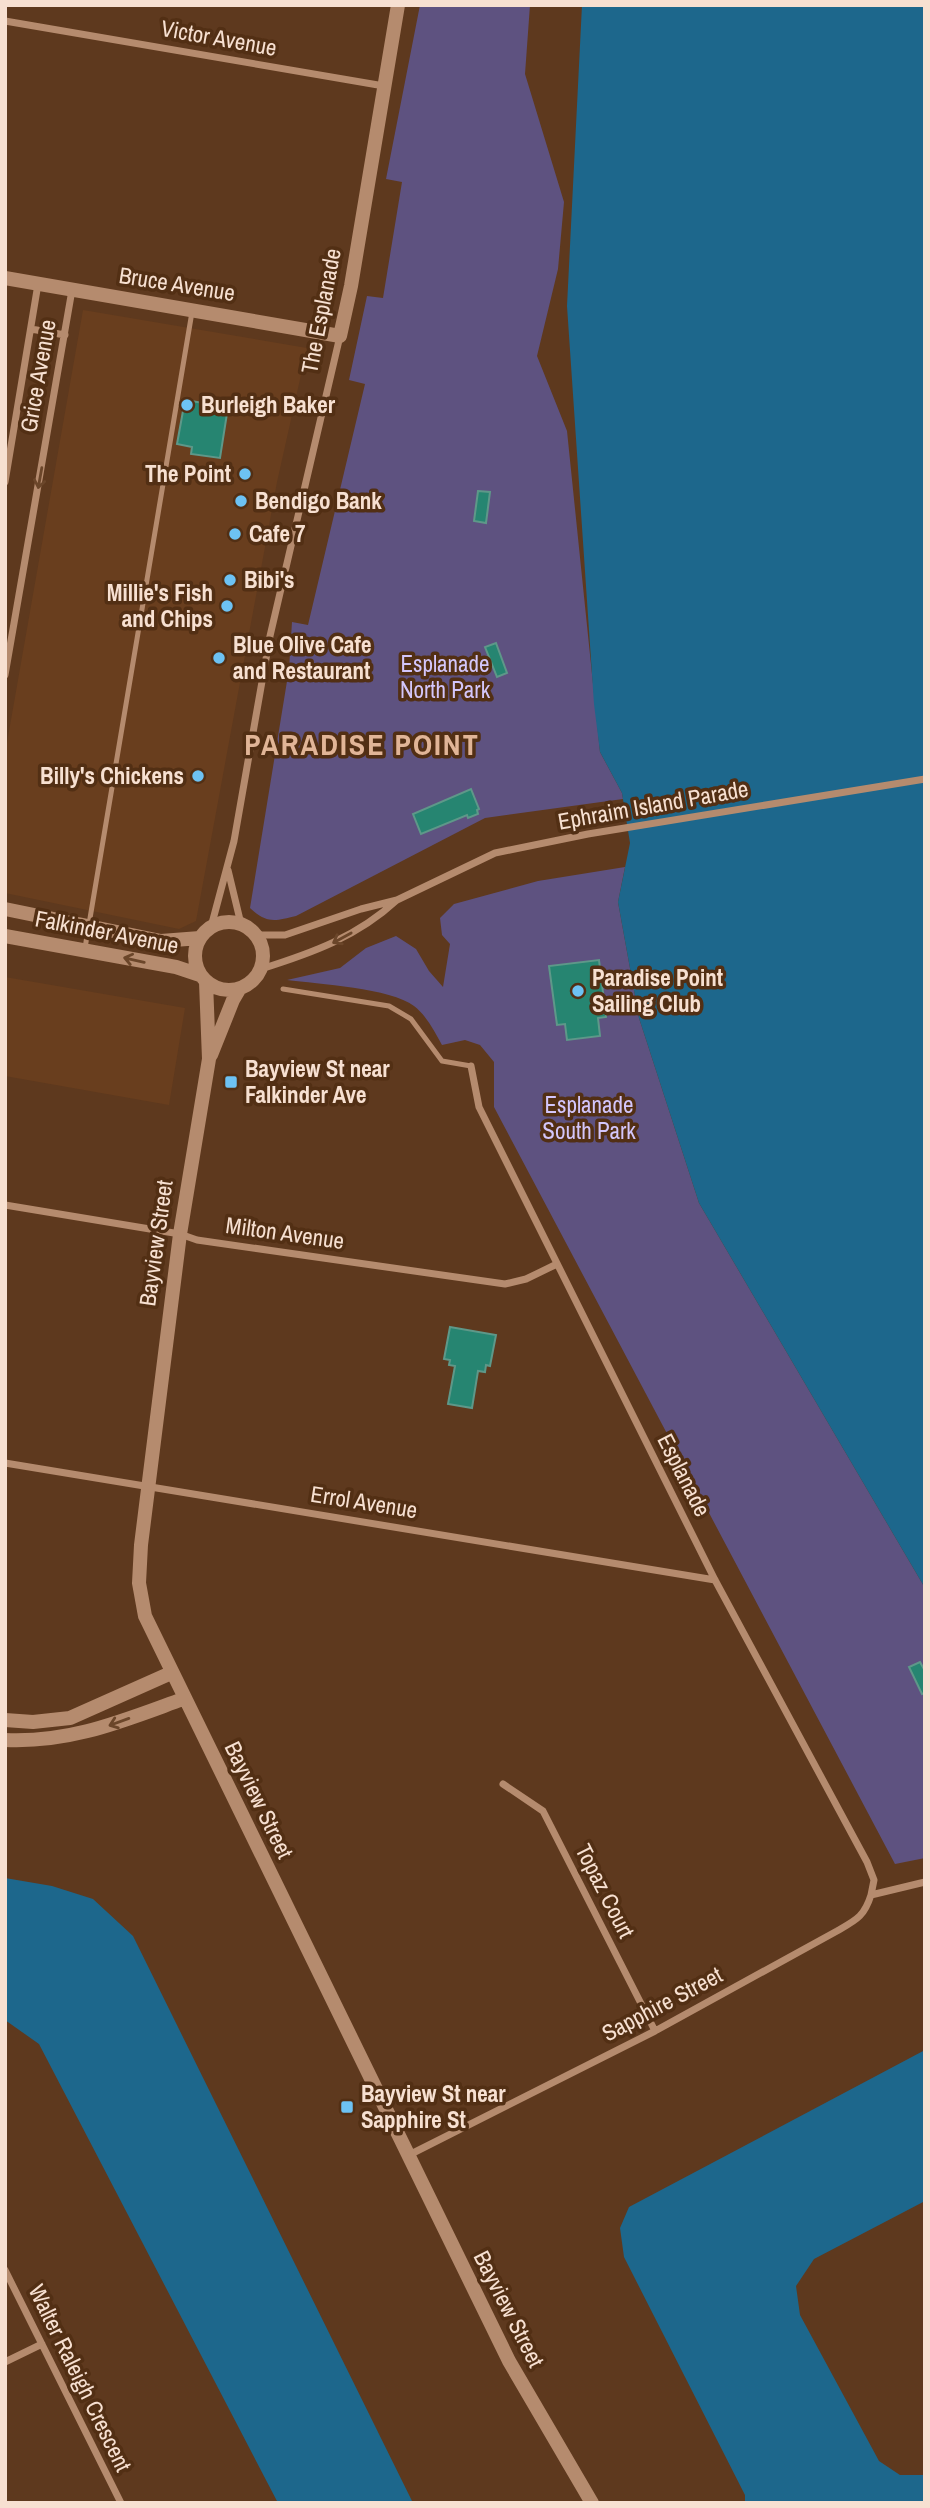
<svg xmlns="http://www.w3.org/2000/svg" width="930" height="2508" viewBox="0 0 930 2508" font-family="'Archivo Narrow',sans-serif">
	<style>
		.built { fill: #693e1e }
		.green { fill: #5e5280 }
		.water { fill: #1d678c }
		.building { fill: #268571; stroke: #5e9889; stroke-width: 2 }
		.lines { fill: none; stroke-linecap: round; stroke-linejoin: round }
		.lane { stroke: #b58b6e; stroke-width: 5 }
		.street { stroke: #b58b6e; stroke-width: 7 }
		.secondary { stroke: #b58b6e; stroke-width: 14 }
		.oneway { stroke: #6b462a }
		.poi-dot { fill: #6dc2f3; stroke: #522f14; stroke-width: 2.5 }
		.labels { text-anchor: middle; stroke-width: 7; stroke-linejoin: round; paint-order: stroke }
		.street-label { font-size: 23px; fill: #f7e0d1; stroke: #522f14 }
		.poi-label { font-size: 23px; font-weight: bold; fill: #f7e0d1; stroke: #522f14; text-anchor: start }
		.park-label { font-size: 23px; fill: #d3c6fb; stroke: #522f14 }
		.district-label { font-size: 30px; font-weight: bold; letter-spacing: 2px; fill: #e1b597; stroke: #522f14 }
	</style>
	<rect width="100%" height="100%" fill="#5e391e"/>
	<path class="built" d="M 83,310 L 307,348 L 277,482 L 196,921 L 179,929 L 5,893 L 5,754 Z
		M 5,977 L 185,1008 L 169,1105 L 5,1076 Z"/>
	<path class="green" d="M 420,5 L 530,5 L 525,74 L 564,202 L 558,269 L 537,356 L 567,431 L 600,752 L 622,793 L 623,799 L 485,818 L 296,916 C 275,921 267,924 250,908 L 289,669 L 292,622 L 308,625 L 365,384 L 349,380 L 367,296 L 383,298 L 402,182 L 386,179 Z
		M 625,867 L 618,902 L 639,1018 L 699,1203 L 925,1588 L 925,1858 L 895,1864 L 494,1107 L 494,1062 L 480,1045 L 465,1040 L 442,1045 C 435,1032 426,1015 414,1006 C 391,988 318,984 287,980 L 340,968 L 366,948 L 396,936 L 416,949 L 429,971 L 443,987 L 450,944 L 442,935 L 440,918 L 454,904 L 538,881 Z"/>
	<path class="water" d="M 582,5 L 925,5 L 925,1588 L 699,1203 L 639,1018 L 618,902 L 630,843 L 622,793 L 600,752 L 594,704 L 567,306 Z
		M 5,1878 L 52,1886 L 93,1899 L 133,1936 L 413,2503 L 278,2503 L 39,2044 L 5,2020 Z
		M 925,2050 L 925,2201 L 814,2259 L 796,2286 L 800,2315 L 879,2461 L 900,2475 L 925,2475 L 925,2503 L 745,2503 L 745,2495 L 624,2257 L 620,2228 L 629,2207 Z"/>
	<path class="building" d="M 185,400 L 228,407 L 220,458 L 191,454 L 192,447 L 177,444 Z
		M 478,491 L 490,492 L 486,523 L 474,521 Z
		M 496,643 L 507,673 L 497,677 L 485,647 Z
		M 471,789 L 479,809 L 477,810 L 478,814 L 468,818 L 467,815 L 421,834 L 413,814 Z
		M 599,960 L 606,1017 L 598,1018 L 600,1036 L 567,1040 L 565,1024 L 557,1025 L 549,966 Z
		M 450,1327 L 496,1335 L 490,1366 L 486,1365 L 485,1372 L 478,1371 L 472,1408 L 448,1404 L 455,1366 L 449,1365 L 450,1360 L 444,1359 Z
		M 920,1662 L 925,1671 L 925,1693 L 922,1694 L 909,1667 Z"/>
	<g class="lines">
		<path class="lane" d="M 85,948 L 192,312
			M 283,989 L 389,1006 L 411,1019 L 442,1061 L 471,1066"/>
		<path class="street" d="M 5,21 L 384,86
			M 31,329 L 65,335
			M 5,482 L 38,284
			M 5,675 L 72,290
			M 228,870 L 241,924
			M 211,927 L 234,841 L 270,636 L 340,336
			M 256,935 L 285,935 L 361,909 L 397,900 L 495,853 L 588,834 L 925,779
			M 261,969 C 312,953 357,937 397,900
			M 471,1066 L 479,1107 L 715,1580 L 867,1862 L 874,1880 L 871,1895
			M 5,1205 L 180,1234 L 197,1240 L 505,1284 L 526,1279 L 557,1264
			M 5,1463 L 715,1580
			M 503,1784 L 543,1811 L 655,2031
			M 409,2155 L 655,2031 L 837,1931 C 856,1920 864,1917 871,1895 L 925,1882
			M 5,2270 L 121,2503
			M 5,2362 L 42,2344"/>
		<path class="secondary" d="M 5,278 L 340,336 L 351,286 L 398,5
			M 5,909 L 161,941 L 200,938
			M195 956a34 34 0 1 1 68 0a34 34 0 1 1-68 0Z
			M 5,936 L 176,967 L 200,975
			M 206,982 L 209,1059 L 180,1234 L 141,1545 L 139,1583 L 145,1616 L 509,2361 L 592,2503
			M 211,1055 L 233,1000 L 240,988
			M 5,1720 L 33,1722 L 70,1718 L 171,1673
			M 5,1740 C 71,1743 122,1721 183,1699"/>
	</g>
	<defs><path id="oneway-shaft" d="M-6 0H5M1.5-3L5.5 0L1.5 3" fill="none" stroke-width="1.6" stroke-linecap="round" stroke-linejoin="round" transform="scale(1.75)"/></defs>
	<g class="oneway">
		<use href="#oneway-shaft" transform="translate(40 478) rotate(100)"/>
		<use href="#oneway-shaft" transform="translate(342 938) rotate(151)"/>
		<use href="#oneway-shaft" transform="translate(134 960) rotate(-167)"/>
		<use href="#oneway-shaft" transform="translate(119 1722) rotate(160)"/>
	</g>
	<g class="poi-dot">
		<circle cx="187" cy="405" r="7"/>
		<circle cx="245" cy="474" r="7"/>
		<circle cx="241" cy="501" r="7"/>
		<circle cx="235" cy="534" r="7"/>
		<circle cx="230" cy="580" r="7"/>
		<circle cx="227" cy="606" r="7"/>
		<circle cx="219" cy="658" r="7"/>
		<circle cx="198" cy="776" r="7"/>
		<circle cx="578" cy="991" r="7"/>
		<rect x="224" y="1075" width="14" height="14" rx="3.5"/>
		<rect x="340" y="2100" width="14" height="14" rx="3.5"/>
	</g>
	<g class="labels">
		<g class="street-label">
			<text transform="translate(219 38) rotate(10)" y="8">Victor Avenue</text>
			<text transform="translate(177 284) rotate(9)" y="8">Bruce Avenue</text>
			<text transform="translate(321 311) rotate(-79)" y="8">The Esplanade</text>
			<text transform="translate(38 376) rotate(-80)" y="8">Grice Avenue</text>
			<text transform="translate(653 805) rotate(-10)" y="8">Ephraim Island Parade</text>
			<text transform="translate(107 932) rotate(11)" y="8">Falkinder Avenue</text>
			<text transform="translate(285 1233) rotate(8)" y="8">Milton Avenue</text>
			<text transform="translate(156 1243) rotate(-82)" y="8">Bayview Street</text>
			<text transform="translate(684 1475) rotate(63)" y="8">Esplanade</text>
			<text transform="translate(364 1502) rotate(9)" y="8">Errol Avenue</text>
			<text transform="translate(259 1800) rotate(64)" y="8">Bayview Street</text>
			<text transform="translate(605 1891) rotate(63)" y="8">Topaz Court</text>
			<text transform="translate(662 2004) rotate(-28)" y="8">Sapphire Street</text>
			<text transform="translate(509 2309) rotate(63)" y="8">Bayview Street</text>
			<text transform="translate(80 2378) rotate(64)" y="8">Walter Raleigh Crescent</text>
		</g>
		<g class="poi-label">
			<text x="201" y="413">Burleigh Baker</text>
			<text x="231" y="482" text-anchor="end">The Point</text>
			<text x="255" y="509">Bendigo Bank</text>
			<text x="249" y="542">Cafe 7</text>
			<text x="244" y="588">Bibi's</text>
			<text x="213" y="601" text-anchor="end">Millie's Fish<tspan x="213" dy="26">and Chips</tspan></text>
			<text x="233" y="653">Blue Olive Cafe<tspan x="233" dy="26">and Restaurant</tspan></text>
			<text x="184" y="784" text-anchor="end">Billy's Chickens</text>
			<text x="592" y="986">Paradise Point<tspan x="592" dy="26">Sailing Club</tspan></text>
			<text x="245" y="1077">Bayview St near<tspan x="245" dy="26">Falkinder Ave</tspan></text>
			<text x="361" y="2102">Bayview St near<tspan x="361" dy="26">Sapphire St</tspan></text>
		</g>
		<g class="park-label">
			<text x="445" y="672">Esplanade<tspan x="445" dy="26">North Park</tspan></text>
			<text x="589" y="1113">Esplanade<tspan x="589" dy="26">South Park</tspan></text>
		</g>
		<g class="district-label">
			<text x="362" y="755">PARADISE POINT</text>
		</g>
	</g>
	<rect width="930" height="2508" fill="none" stroke="#f7e0d1" stroke-width="14"/>
</svg>
